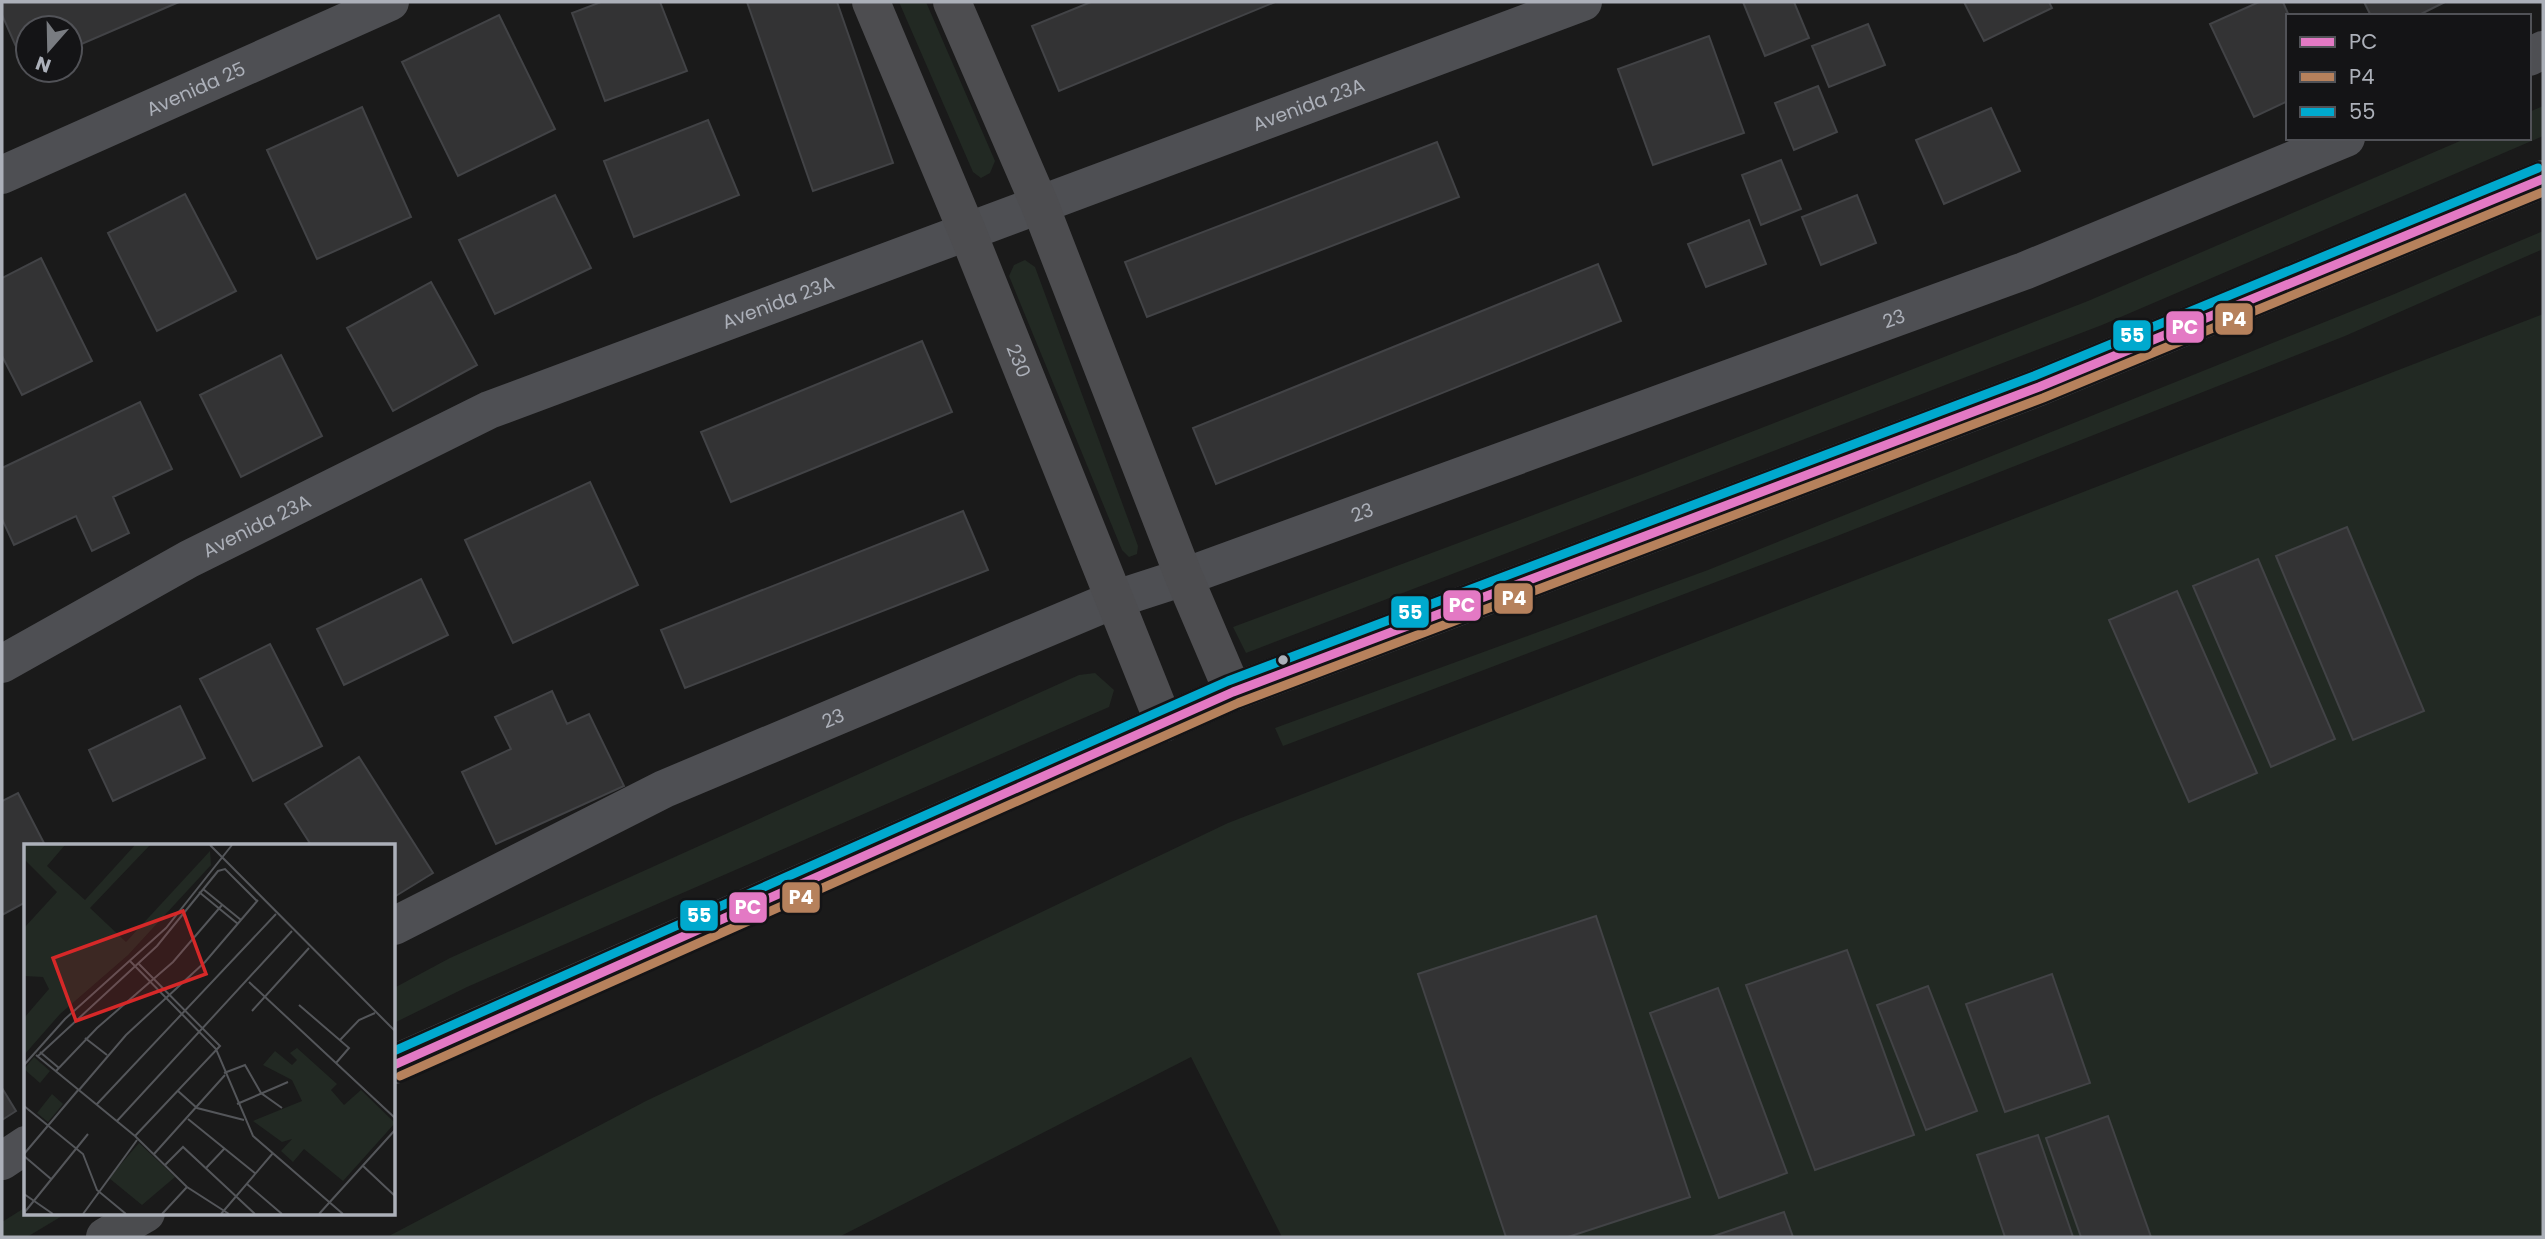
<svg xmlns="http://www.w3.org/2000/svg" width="2545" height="1239" viewBox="0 0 2545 1239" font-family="Poppins,sans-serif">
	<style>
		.green { fill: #222923 }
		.building { fill: #333334; stroke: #424346; stroke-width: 2 }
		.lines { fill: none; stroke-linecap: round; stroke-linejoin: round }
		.street { stroke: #4e4f53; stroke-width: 38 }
		.secondary { stroke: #4d4d50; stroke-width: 38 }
		.primary { stroke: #4b4c4f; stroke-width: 38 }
		.bus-1-casing { stroke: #141416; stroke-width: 14 }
		.bus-2-casing { stroke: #141416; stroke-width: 14 }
		.bus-3-casing { stroke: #141416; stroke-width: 14 }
		.bus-1 { stroke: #e379c4; stroke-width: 9 }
		.bus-2 { stroke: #b6815c; stroke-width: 9 }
		.bus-3 { stroke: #00a9ce; stroke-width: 9 }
		.bus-dot { fill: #acb0b9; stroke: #141416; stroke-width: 2.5 }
		.labels { text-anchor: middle; stroke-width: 5; stroke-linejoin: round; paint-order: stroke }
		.street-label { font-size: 19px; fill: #acb0b9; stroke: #141416 }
		.inset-road { fill: none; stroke: #54565a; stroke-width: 2 }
		.view { fill: #d62828; fill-opacity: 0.15; stroke: #d62828; stroke-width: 3.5 }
		.inset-edge { fill: none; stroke: #acb0b9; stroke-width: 3.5 }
		.line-badge { stroke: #141416; stroke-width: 2.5 }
		.badge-label { font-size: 19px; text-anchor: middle; font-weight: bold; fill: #fff }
	</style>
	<rect width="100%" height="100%" fill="#1a1a1a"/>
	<path class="green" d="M 899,2 L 926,2 L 995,161 L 990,173 L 981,178 L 973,172 Z
		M 2543,106 L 2543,136 L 2102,325 L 1246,653 L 1233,627 L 1643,474 L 2088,301 L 2467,138 L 2529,138 L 2529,112 Z
		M 2543,231 L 2543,249 L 2345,336 L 1832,538 L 1283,746 L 1275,728 L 1708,570 L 2392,295 Z
		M 1025,260 L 1035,267 L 1138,546 L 1137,554 L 1129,557 L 1122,550 L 1009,276 L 1014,265 Z
		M 2543,314 L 2543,1237 L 1282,1237 L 1191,1057 L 839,1237 L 387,1237 L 646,1101 L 1228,823 Z
		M 1095,673 L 1114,690 L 1109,707 L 467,987 L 394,1023 L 394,988 L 450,958 L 1079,675 Z
		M 26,1207 L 26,1213 L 67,1213 L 27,1237 L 2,1237 L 2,1222 Z"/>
	<path class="building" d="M 2,2 L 179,2 L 70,49 L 70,28 L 28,28 L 28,68 L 26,69 L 2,15 Z
		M 601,2 L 660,2 L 687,71 L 605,101 L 572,13 Z
		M 747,2 L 837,2 L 893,163 L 813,191 Z
		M 1091,2 L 1275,2 L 1059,91 L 1032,26 Z
		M 1743,2 L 1794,2 L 1809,38 L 1765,56 Z
		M 1964,2 L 2049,2 L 2052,8 L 1984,41 Z
		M 2259,2 L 2283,2 L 2289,16 L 2288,101 L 2254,117 L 2210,24 Z
		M 2364,2 L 2445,2 L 2417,16 L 2371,16 Z
		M 499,15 L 555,129 L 458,176 L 402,62 Z
		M 1868,24 L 1885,65 L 1829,87 L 1812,46 Z
		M 1709,36 L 1744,133 L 1653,165 L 1618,69 Z
		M 1818,86 L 1837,132 L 1794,150 L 1775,103 Z
		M 362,107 L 411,217 L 317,259 L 267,150 Z
		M 1991,108 L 2020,171 L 1944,204 L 1916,140 Z
		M 708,120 L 739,195 L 634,237 L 604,161 Z
		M 1437,142 L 1459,197 L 1147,317 L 1125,262 Z
		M 1781,160 L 1801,209 L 1761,225 L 1742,175 Z
		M 185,194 L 236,291 L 157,331 L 108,233 Z
		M 555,195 L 591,268 L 495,314 L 459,240 Z
		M 1857,195 L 1876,243 L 1821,265 L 1802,217 Z
		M 1749,220 L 1766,264 L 1706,287 L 1688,244 Z
		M 41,258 L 92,361 L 22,395 L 2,356 L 2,278 Z
		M 1598,264 L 1621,321 L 1216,484 L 1193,428 Z
		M 431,282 L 477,365 L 393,411 L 347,328 Z
		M 922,341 L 952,412 L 731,502 L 701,432 Z
		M 281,355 L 322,436 L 241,477 L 200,395 Z
		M 140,402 L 172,469 L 113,497 L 129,533 L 92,551 L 76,516 L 14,545 L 2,519 L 2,468 Z
		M 590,482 L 638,585 L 513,643 L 465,540 Z
		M 963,511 L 988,570 L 685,688 L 661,630 Z
		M 2347,527 L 2424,711 L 2353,740 L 2276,556 Z
		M 2258,559 L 2335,739 L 2271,767 L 2193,586 Z
		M 421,579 L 448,635 L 344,685 L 317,629 Z
		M 2177,591 L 2257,773 L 2189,802 L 2109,620 Z
		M 270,644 L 322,746 L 253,781 L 200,679 Z
		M 552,691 L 567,724 L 589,714 L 624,786 L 496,844 L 462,772 L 511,749 L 495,717 Z
		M 180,706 L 205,758 L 113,801 L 89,750 Z
		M 359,757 L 433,873 L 394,897 L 394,845 L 311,845 L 285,804 Z
		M 18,793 L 45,845 L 26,845 L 26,902 L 2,915 L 2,801 Z
		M 1596,916 L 1690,1197 L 1568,1237 L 1506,1237 L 1418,974 Z
		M 1847,950 L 1914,1135 L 1815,1170 L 1746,985 Z
		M 2052,974 L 2090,1083 L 2005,1112 L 1966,1004 Z
		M 1928,986 L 1977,1111 L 1926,1130 L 1877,1005 Z
		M 1718,988 L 1787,1173 L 1719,1198 L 1650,1013 Z
		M 2,1088 L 16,1111 L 2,1120 Z
		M 2108,1116 L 2151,1237 L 2081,1237 L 2046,1138 Z
		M 2038,1135 L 2073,1237 L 2005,1237 L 1977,1155 Z
		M 1784,1212 L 1793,1237 L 1711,1237 Z"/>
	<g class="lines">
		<g class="street">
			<path d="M 2529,57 L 2543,50"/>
			<path id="s1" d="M 2,175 L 390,2"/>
			<path id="s2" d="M 2,664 L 189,559 L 489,410 L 1583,2"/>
			<path id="s3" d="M 394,926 L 664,789 L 1113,600 L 1184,577 L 2024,271 L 2346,138"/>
			<path d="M 2,1161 L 26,1145"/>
		</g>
		<g class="secondary">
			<path id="s4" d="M 871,2 L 967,231 L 1164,723"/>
			<path d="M 952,2 L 1039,203 L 1184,577 L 1233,692"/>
		</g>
		<path class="primary" d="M 394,1065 L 409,1057 L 1233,692 L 2039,387 L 2543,179
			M 105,1237 L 146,1213"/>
		<g class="bus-1-casing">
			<path id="bus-1" d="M 394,1065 L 1233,692 L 2039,387 L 2543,179"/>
		</g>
		<g class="bus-2-casing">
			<path id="bus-2" d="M 400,1076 L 1238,703 L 2043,398 L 2543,192"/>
		</g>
		<g class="bus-3-casing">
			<path id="bus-3" d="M 394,1051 L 1228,681 L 2034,376 L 2538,168"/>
		</g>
		<use href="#bus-1" class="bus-1"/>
		<use href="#bus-2" class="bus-2"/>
		<use href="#bus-3" class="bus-3"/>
	</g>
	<circle class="bus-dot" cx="1283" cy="660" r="6"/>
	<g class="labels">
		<g class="street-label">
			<text dy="7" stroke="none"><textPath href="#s1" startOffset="212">Avenida 25</textPath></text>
			<text dy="7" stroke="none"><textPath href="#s2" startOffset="1424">Avenida 23A</textPath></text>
			<text dy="7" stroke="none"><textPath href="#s2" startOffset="858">Avenida 23A</textPath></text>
			<text dy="7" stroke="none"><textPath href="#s3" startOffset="1620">23</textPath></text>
			<text dy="7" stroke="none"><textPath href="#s4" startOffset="388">230</textPath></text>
			<text dy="7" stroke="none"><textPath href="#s3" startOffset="1054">23</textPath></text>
			<text dy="7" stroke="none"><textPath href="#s2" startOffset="290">Avenida 23A</textPath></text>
			<text dy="7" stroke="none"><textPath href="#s3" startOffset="486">23</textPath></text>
		</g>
	</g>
	<g transform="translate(24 844)">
		<rect width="371" height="371" fill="#1a1a1a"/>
		<path d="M 0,1 L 41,1 L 23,22 L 61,56 L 111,1 L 126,1 L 66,64 L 102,98 L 186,7 L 187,21 L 104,111 L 36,170 L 0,211 L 0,174 L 25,145 L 19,133 L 0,132 L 0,84 L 33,48 L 0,15 ZM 273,204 L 313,240 L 307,246 L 320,261 L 337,246 L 371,279 L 319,337 L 280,305 L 269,318 L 257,307 L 268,295 L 258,298 L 229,277 L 278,257 L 268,236 L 239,221 L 251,207 L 268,221 L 273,216 L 266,209 ZM 10,213 L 26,227 L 16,239 L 0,225 ZM 28,250 L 39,260 L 24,278 L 13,269 ZM 115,299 L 151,333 L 118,361 L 85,334 Z" fill="#222923"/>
		<path class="inset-road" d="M 186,1 L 371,187M 179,45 L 217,76M 175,48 L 214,80M 106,117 L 192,205 L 229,292 L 319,370M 225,138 L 371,274M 275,161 L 325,204 L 312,219M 228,167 L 285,104M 61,194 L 83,211M 316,196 L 335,176 L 351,169M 16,208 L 35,224M 12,211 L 111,292 L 163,343 L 205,370M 14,212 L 133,102 L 194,27 L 201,25 L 233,57M 0,221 L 41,175 L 142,84 L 208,1M 32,227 L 73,184 L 149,118 L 198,61M 200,229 L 221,221 L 237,249 L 258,264M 55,246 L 102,191 L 181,118 L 234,56M 154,247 L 173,264 L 220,276M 73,260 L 252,70M 213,260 L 264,238M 0,262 L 59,310 L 73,346 L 102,370M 164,275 L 232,330M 93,277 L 268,87M 111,292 L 196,202 L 114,119M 0,310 L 55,245M 130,310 L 201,231M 0,312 L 27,335M 141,321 L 159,303 L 231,370M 338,321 L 371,352M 182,324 L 201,304M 223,340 L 258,370M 0,350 L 29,370M 0,369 L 64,290M 59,370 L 113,296M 138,370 L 163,343M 197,370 L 249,309M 295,370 L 371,286"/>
		<path class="view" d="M 159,67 L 182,130 L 52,177 L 29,114 Z"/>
		<rect width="371" height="371" class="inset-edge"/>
	</g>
	<g class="line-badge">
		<rect x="2214" y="302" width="40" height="34" rx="7" fill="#b6815c"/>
		<rect x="2165" y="310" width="40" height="34" rx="7" fill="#e379c4"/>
		<rect x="2112" y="319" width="40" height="33" rx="7" fill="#00a9ce"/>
		<rect x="1493" y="582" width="41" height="33" rx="7" fill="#b6815c"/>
		<rect x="1442" y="589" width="40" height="33" rx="7" fill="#e379c4"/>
		<rect x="1390" y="595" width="40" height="34" rx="7" fill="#00a9ce"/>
		<rect x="781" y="881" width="40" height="33" rx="7" fill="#b6815c"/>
		<rect x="728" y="891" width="40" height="33" rx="7" fill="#e379c4"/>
		<rect x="679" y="899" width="40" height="33" rx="7" fill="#00a9ce"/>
	</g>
	<g class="badge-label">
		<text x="2234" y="326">P4</text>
		<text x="2185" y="334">PC</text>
		<text x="2132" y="342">55</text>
		<text x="1514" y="605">P4</text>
		<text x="1462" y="612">PC</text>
		<text x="1410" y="619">55</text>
		<text x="801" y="904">P4</text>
		<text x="748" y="914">PC</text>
		<text x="699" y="922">55</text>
	</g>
	<rect width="2545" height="1239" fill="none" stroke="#acb0b9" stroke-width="7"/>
	<rect x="2286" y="14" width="245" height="126" fill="#141416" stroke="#515257" stroke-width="2"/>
	<rect x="2300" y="37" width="35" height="10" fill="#e379c4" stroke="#515257" stroke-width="2"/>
	<text x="2349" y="49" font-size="21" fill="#acb0b9">PC</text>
	<rect x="2300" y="72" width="35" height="10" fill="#b6815c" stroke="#515257" stroke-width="2"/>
	<text x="2349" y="84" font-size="21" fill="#acb0b9">P4</text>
	<rect x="2300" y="107" width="35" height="10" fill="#00a9ce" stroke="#515257" stroke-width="2"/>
	<text x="2349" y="119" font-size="21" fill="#acb0b9">55</text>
	<g transform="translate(49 49) rotate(200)"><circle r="33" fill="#141416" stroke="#515257" stroke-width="2"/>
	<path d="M0-5L12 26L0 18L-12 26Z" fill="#797c81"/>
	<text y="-10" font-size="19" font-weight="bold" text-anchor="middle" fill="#acb0b9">N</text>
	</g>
</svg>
